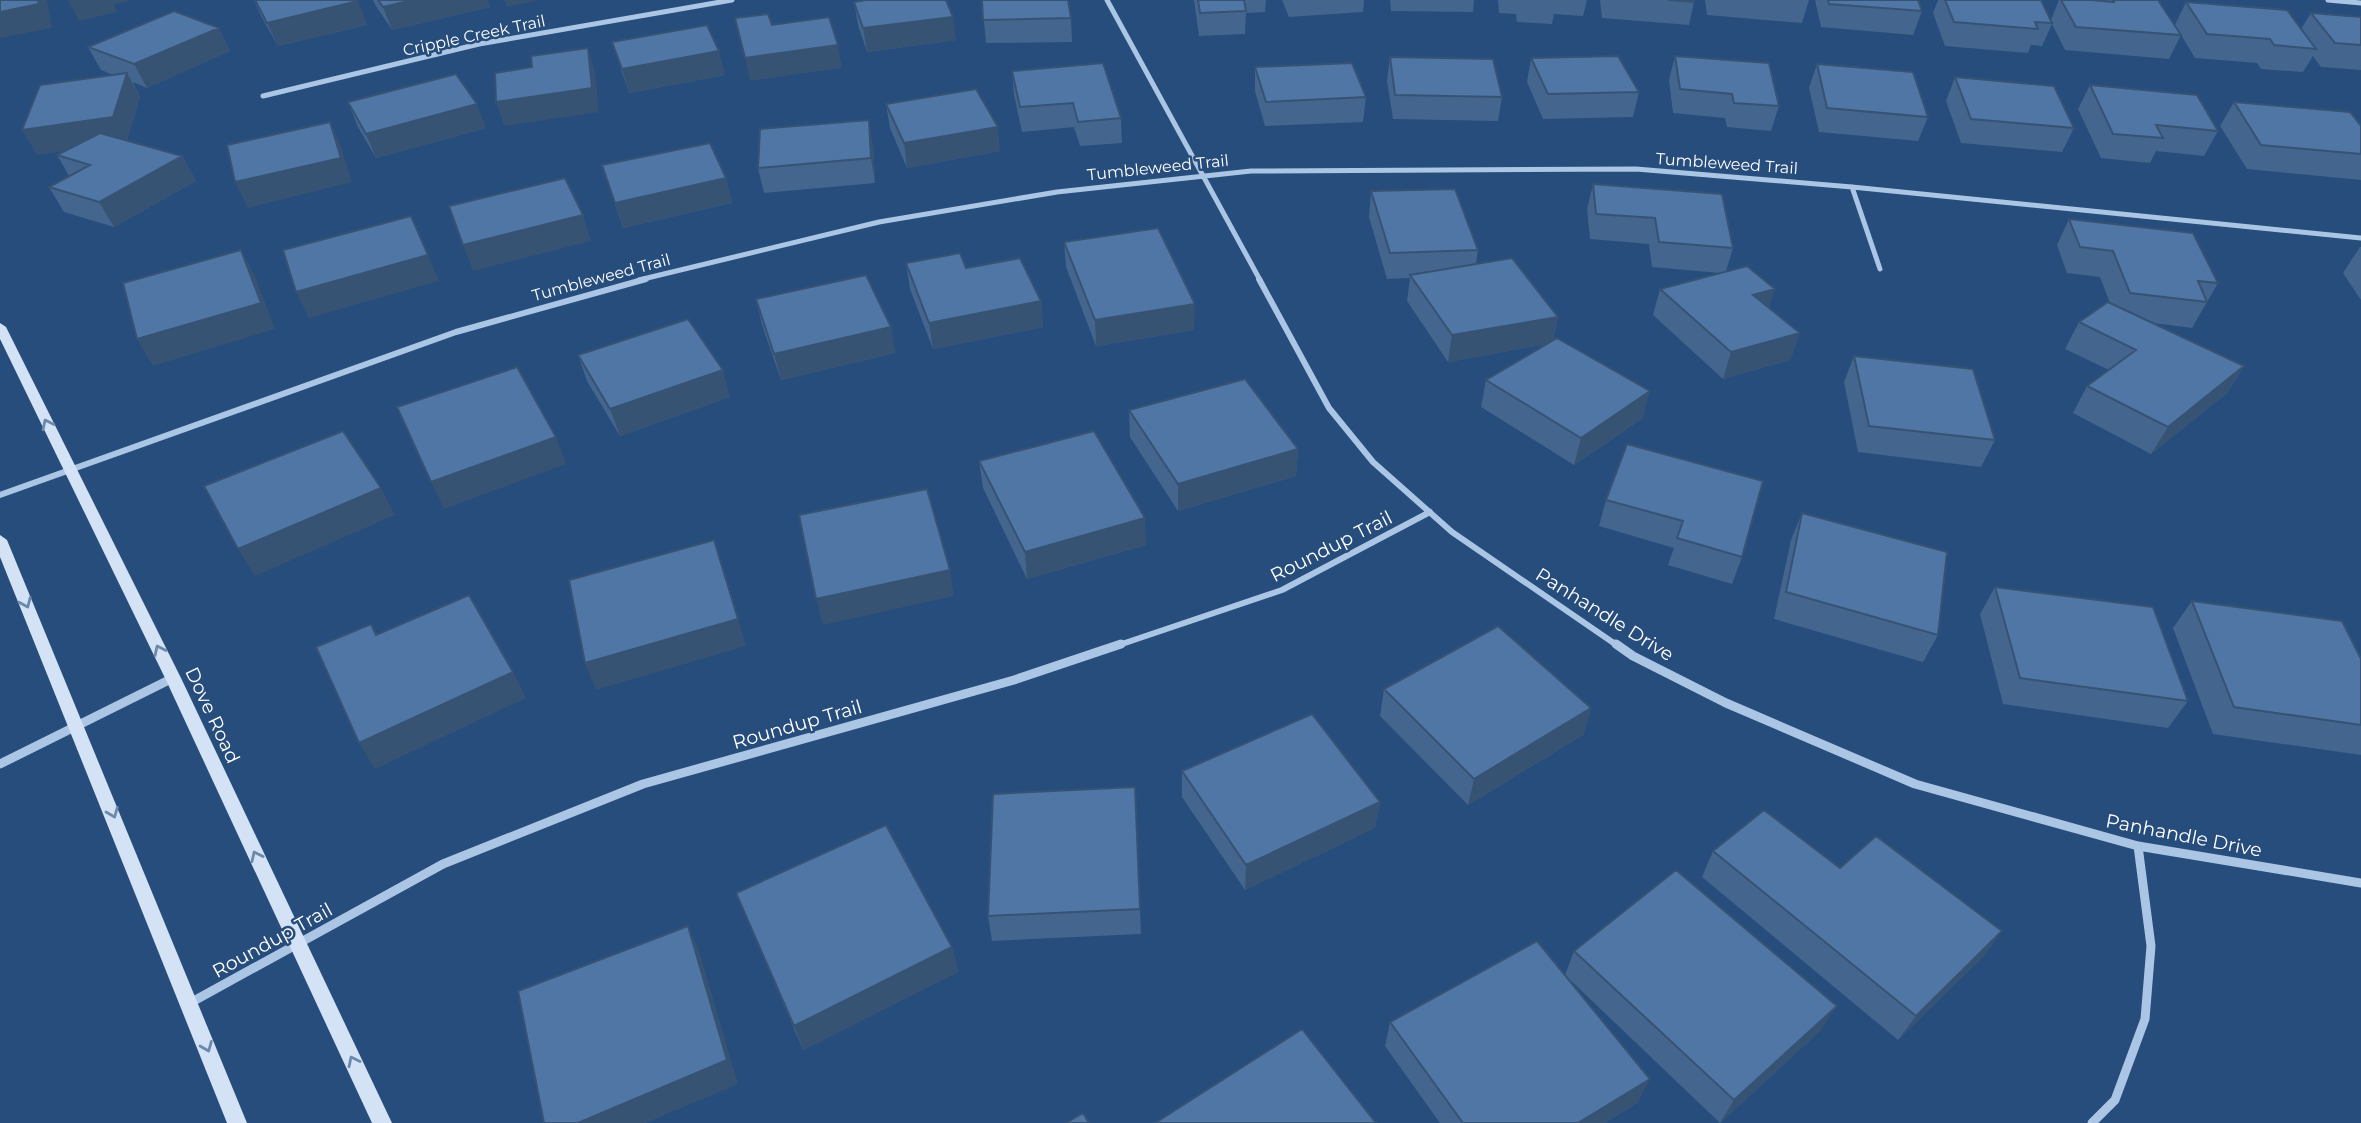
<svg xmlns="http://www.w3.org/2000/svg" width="2361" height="1123" viewBox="0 0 2361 1123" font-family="Montserrat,sans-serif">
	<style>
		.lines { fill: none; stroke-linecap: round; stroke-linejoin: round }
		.minor-far2 { stroke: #abc6e5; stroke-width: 5 }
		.minor-far1 { stroke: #abc6e5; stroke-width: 6 }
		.minor { stroke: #abc6e5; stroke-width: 9 }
		.secondary { fill: #d4e2f5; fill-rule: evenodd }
		.wall { fill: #44658e }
		.shaded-wall { fill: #375374 }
		.building { fill: #4f76a5; stroke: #375374; stroke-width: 2 }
		.oneway { stroke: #6c89ac }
		.labels { text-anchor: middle; stroke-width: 5; stroke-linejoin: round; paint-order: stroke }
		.far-street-label { font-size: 16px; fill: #fff; stroke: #264d7c }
		.street-label { font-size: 19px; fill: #fff; stroke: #264d7c }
	</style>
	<rect width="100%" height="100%" fill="#264d7c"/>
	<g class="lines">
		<path class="minor-far2" d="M 1107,0 L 1260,280
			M 2328,0 L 2361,3
			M 263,96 L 479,44 L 732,0
			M 1852,187 L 1880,269
			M 639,280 L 879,222 L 1057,192 L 1251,171 L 1636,169 L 1852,187 L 2361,238"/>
		<path class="minor-far1" d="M 1259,279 L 1329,408 L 1373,462 L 1452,532 L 1618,646
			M 0,495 L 456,332 L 646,279
			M 1116,646 L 1282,590 L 1430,512"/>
		<path class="minor" d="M 1616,644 L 1633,656 L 1726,703 L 1915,784 L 2138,846 L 2361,883
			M 0,764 L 173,678
			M 190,1003 L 443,864 L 643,784 L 1014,680 L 1121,644
			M 2092,1123 L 2115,1100 L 2145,1019 L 2151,946 L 2138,846"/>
		<path class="secondary" d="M 0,323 L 6,327 L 181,678 L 392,1123 L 372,1123 L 165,678 L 0,339 Z
			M 0,535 L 7,540 L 247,1123 L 227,1123 L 0,557 Z"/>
	</g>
	<path class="wall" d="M 254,0 L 357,0 L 367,25 L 278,46 L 261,16 Z
		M 373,0 L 487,0 L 490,7 L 392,30 L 376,6 Z
		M 982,0 L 1071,18 L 1072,42 L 986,43 Z
		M 1194,0 L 1266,0 L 1265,12 L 1246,13 L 1245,34 L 1199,36 Z
		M 1282,0 L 1364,0 L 1363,12 L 1289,17 Z
		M 1390,0 L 1474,0 L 1473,12 L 1391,11 Z
		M 1498,0 L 1587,0 L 1583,16 L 1554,14 L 1552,24 L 1517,22 L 1516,14 L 1499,13 Z
		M 1600,0 L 1694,0 L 1694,2 L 1689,25 L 1602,18 Z
		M 1705,0 L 1809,0 L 1802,23 L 1707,15 Z
		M 1815,0 L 1918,0 L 1922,11 L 1913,35 L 1821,27 Z
		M 1938,0 L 2041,0 L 2051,20 L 2059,0 L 2106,1 L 2107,0 L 2158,0 L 2181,35 L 2169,59 L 2065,50 L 2052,24 L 2042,46 L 2031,45 L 2028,53 L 1945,46 L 1933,13 Z
		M 854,2 L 956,40 L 867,52 L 858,25 Z
		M 2186,2 L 2301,29 L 2311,13 L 2361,17 L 2361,70 L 2321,67 L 2313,56 L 2303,72 L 2261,69 L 2257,63 L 2195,58 L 2175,25 Z
		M 219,28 L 230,51 L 147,88 L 133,82 L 140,97 L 127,140 L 182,156 L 196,181 L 114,227 L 64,212 L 49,187 L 69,176 L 57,155 L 66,150 L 37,155 L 113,75 L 101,70 L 88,47 Z
		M 612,42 L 725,75 L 629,93 Z
		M 1675,56 L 1779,106 L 1771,131 L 1727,127 L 1725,118 L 1673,113 L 1669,80 Z
		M 1390,57 L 1502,97 L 1498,121 L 1393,119 L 1387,81 Z
		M 1531,58 L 1639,92 L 1633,117 L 1543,119 L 1527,82 Z
		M 1817,64 L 1928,117 L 1918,141 L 1819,132 L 1809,88 Z
		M 1255,67 L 1366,97 L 1363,122 L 1265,126 L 1255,91 Z
		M 1012,71 L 1121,118 L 1122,143 L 1080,146 L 1074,127 L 1022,132 L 1014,95 Z
		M 1955,77 L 2074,128 L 2062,152 L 1961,143 L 1946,101 Z
		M 2090,85 L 2218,131 L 2204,156 L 2156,151 L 2150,163 L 2101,158 L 2078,109 Z
		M 348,102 L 486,128 L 376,158 L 358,127 Z
		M 2234,102 L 2361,126 L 2361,180 L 2247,169 L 2220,126 Z
		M 886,104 L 1000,151 L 907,168 L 890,128 Z
		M 873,145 L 875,183 L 764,193 L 758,168 Z
		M 602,165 L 726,178 L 732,203 L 623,228 Z
		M 1593,184 L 1733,248 L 1726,271 L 1800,333 L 1790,360 L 1723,379 L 1653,315 L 1660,289 L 1720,273 L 1652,267 L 1649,244 L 1590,239 L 1587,209 Z
		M 1371,191 L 1478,250 L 1476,264 L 1558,317 L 1553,340 L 1643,418 L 1574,465 L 1481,407 L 1486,380 L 1546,344 L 1448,362 L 1407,301 L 1410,278 L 1387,279 L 1369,217 Z
		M 2069,219 L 2218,283 L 2192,328 L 2153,323 L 2244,366 L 2227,393 L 2151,454 L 2073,413 L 2087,386 L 2109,370 L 2065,349 L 2079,322 L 2110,303 L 2100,277 L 2067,273 L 2057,245 Z
		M 1064,242 L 1194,330 L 1096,346 L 1066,267 Z
		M 2360,247 L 2361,247 L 2361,300 L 2343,273 Z
		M 906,263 L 966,268 L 1041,301 L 1043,327 L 933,349 L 910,289 Z
		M 756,299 L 891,327 L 895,353 L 781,380 L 762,325 Z
		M 578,355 L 730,397 L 620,436 L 587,381 Z
		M 1854,356 L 1995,440 L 1981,467 L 1858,452 L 1844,382 Z
		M 1129,410 L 1298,449 L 1296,476 L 1178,511 L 1130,437 Z
		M 1627,444 L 1742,557 L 1732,584 L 1668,565 L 1674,548 L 1599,526 L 1606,500 Z
		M 979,461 L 1146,545 L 1027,579 L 983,488 Z
		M 1802,513 L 1938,635 L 1923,662 L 1774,619 L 1791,540 Z
		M 1995,587 L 2188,701 L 2168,728 L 2003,704 L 1980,614 Z
		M 2192,601 L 2361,659 L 2361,755 L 2213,734 L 2173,628 Z
		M 1384,689 L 1591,708 L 1583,735 L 1468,805 L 1380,716 Z
		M 1182,771 L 1380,802 L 1375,828 L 1245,890 L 1182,797 Z
		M 1135,787 L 1141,934 L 992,941 L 988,916 Z
		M 1713,851 L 1840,868 L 1984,956 L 1898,1040 L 1702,877 Z
		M 736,893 L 952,947 L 958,972 L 803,1050 Z
		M 1574,951 L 1821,1030 L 1720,1123 L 1567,977 L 1638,1102 L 1605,1123 L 1440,1123 L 1385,1046 L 1390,1022 L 1565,975 Z"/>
	<path class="shaded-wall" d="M 38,0 L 47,0 L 52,28 L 0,38 L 0,12 Z
		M 68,0 L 133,0 L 114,4 L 117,12 L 79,21 Z
		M 413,0 L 487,0 L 490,7 L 392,30 L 383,7 Z
		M 504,0 L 539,0 L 507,7 Z
		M 358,1 L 367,25 L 278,46 L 267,23 Z
		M 953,17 L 956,40 L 867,52 L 863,28 Z
		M 219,28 L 230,51 L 147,88 L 134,64 Z
		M 838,45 L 842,68 L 750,81 L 745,58 Z
		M 588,48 L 595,72 L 599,112 L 504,126 L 496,102 Z
		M 719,51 L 725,75 L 629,93 L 622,69 Z
		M 127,73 L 140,97 L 127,141 L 37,155 L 22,130 Z
		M 477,104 L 486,128 L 376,158 L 366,134 Z
		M 869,120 L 873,145 L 875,183 L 871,158 Z
		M 330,122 L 341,147 L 352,182 L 248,208 L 235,182 Z
		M 998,127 L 1000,151 L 907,168 L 904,143 Z
		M 182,156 L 196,181 L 114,227 L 99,202 Z
		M 726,178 L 732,203 L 623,228 L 615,203 Z
		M 583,215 L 591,241 L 473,271 L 463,245 Z
		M 241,250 L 255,276 L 275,329 L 153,366 L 137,339 Z
		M 428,255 L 439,281 L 309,318 L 296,292 Z
		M 1775,289 L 1767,315 L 1753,295 Z
		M 1041,301 L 1043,327 L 933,349 L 929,323 Z
		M 1195,304 L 1194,330 L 1096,346 L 1095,320 Z
		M 1558,317 L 1552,343 L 1448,362 L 1452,335 Z
		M 891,327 L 895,353 L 781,380 L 774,354 Z
		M 1800,333 L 1790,360 L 1723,379 L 1731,352 Z
		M 2244,366 L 2227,393 L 2151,454 L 2168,427 Z
		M 723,370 L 730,397 L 620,436 L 610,409 Z
		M 1650,391 L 1643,418 L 1574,465 L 1581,438 Z
		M 556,437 L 566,464 L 444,509 L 431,482 Z
		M 1298,449 L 1296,476 L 1178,511 L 1178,484 Z
		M 381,488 L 395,515 L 255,576 L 238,549 Z
		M 1145,518 L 1146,545 L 1027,579 L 1025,552 Z
		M 714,540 L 746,646 L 596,690 L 585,663 Z
		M 950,570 L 954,596 L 823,625 L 816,599 Z
		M 513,672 L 526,698 L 375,769 L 359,743 Z
		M 1591,708 L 1583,735 L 1468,805 L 1474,779 Z
		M 1380,802 L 1375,828 L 1245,890 L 1246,865 Z
		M 688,926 L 699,951 L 738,1084 L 646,1123 L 578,1123 Z
		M 2002,931 L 1984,956 L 1898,1040 L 1916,1016 Z
		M 952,947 L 958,972 L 803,1050 L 794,1026 Z
		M 1837,1006 L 1821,1030 L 1720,1123 L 1734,1100 Z
		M 1650,1079 L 1638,1102 L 1605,1123 L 1578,1123 Z"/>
	<path class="building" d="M 0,0 L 38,0 L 39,4 L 0,12 Z
		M 255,0 L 357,0 L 358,1 L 267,23 Z
		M 378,0 L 413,0 L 383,7 Z
		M 866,0 L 946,0 L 953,17 L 863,28 L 854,2 Z
		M 982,0 L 1068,0 L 1071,18 L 983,20 Z
		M 1198,0 L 1244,0 L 1246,11 L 1200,13 Z
		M 1668,0 L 1694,0 L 1694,2 Z
		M 1828,0 L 1918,0 L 1922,11 L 1829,4 Z
		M 1945,0 L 2041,0 L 2052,23 L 2035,22 L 2038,29 L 1954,22 Z
		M 2061,0 L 2091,0 L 2114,2 L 2113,0 L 2158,0 L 2181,35 L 2076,27 Z
		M 2186,2 L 2287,10 L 2316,49 L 2274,45 L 2270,39 L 2207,34 Z
		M 174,11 L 219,28 L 134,64 L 88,47 Z
		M 2311,13 L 2361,17 L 2361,45 L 2335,43 Z
		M 768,14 L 772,25 L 829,17 L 838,45 L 745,58 L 735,18 Z
		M 707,25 L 719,51 L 622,69 L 612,42 Z
		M 588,48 L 592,88 L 496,102 L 495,73 L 532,67 L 531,56 Z
		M 1618,56 L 1639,92 L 1548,94 L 1531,58 Z
		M 1675,56 L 1769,63 L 1779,106 L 1734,103 L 1732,94 L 1680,89 Z
		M 1390,57 L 1493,59 L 1502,97 L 1395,95 Z
		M 1103,63 L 1121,118 L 1078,122 L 1073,103 L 1020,107 L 1012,71 Z
		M 1352,63 L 1366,97 L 1266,102 L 1255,67 Z
		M 1817,64 L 1913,72 L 1928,117 L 1827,108 Z
		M 127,73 L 113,117 L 22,130 L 40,85 Z
		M 456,74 L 477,104 L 366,134 L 348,102 Z
		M 1955,77 L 2054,86 L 2074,128 L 1971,119 Z
		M 2090,85 L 2197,95 L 2218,131 L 2156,125 L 2163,138 L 2113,134 Z
		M 976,89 L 998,127 L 904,143 L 886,104 Z
		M 2234,102 L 2350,112 L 2361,126 L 2361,154 L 2261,145 Z
		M 869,120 L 871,158 L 758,168 L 760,129 Z
		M 330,122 L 341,158 L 235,182 L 227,145 Z
		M 100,133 L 182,156 L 99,202 L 49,187 L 90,165 L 57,155 Z
		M 710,143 L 726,178 L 615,203 L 602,165 Z
		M 565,178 L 583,215 L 463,245 L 449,206 Z
		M 1593,184 L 1722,194 L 1733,248 L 1659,242 L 1655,218 L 1596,214 Z
		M 1455,189 L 1478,250 L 1390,253 L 1371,191 Z
		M 411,216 L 428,255 L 296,292 L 283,250 Z
		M 2069,219 L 2193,233 L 2218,283 L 2198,281 L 2207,302 L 2130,293 L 2113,251 L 2080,247 Z
		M 1158,228 L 1195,304 L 1095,320 L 1064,242 Z
		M 241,250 L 261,303 L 137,339 L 123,283 Z
		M 960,253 L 966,268 L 1020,258 L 1041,301 L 929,323 L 906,263 Z
		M 1512,258 L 1558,317 L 1452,335 L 1410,275 Z
		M 1747,266 L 1775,289 L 1753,295 L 1800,333 L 1731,352 L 1660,289 Z
		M 866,275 L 891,327 L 774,354 L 756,299 Z
		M 2108,302 L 2244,366 L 2168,427 L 2087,386 L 2136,350 L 2079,322 Z
		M 688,319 L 723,370 L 610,409 L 578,355 Z
		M 1557,338 L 1650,391 L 1581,438 L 1486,380 Z
		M 1854,356 L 1973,369 L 1995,440 L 1869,426 Z
		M 517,367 L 556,437 L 431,482 L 397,407 Z
		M 1245,379 L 1298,449 L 1178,484 L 1129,410 Z
		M 343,431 L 381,488 L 238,549 L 204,486 Z
		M 1094,431 L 1145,518 L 1025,552 L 979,461 Z
		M 1627,444 L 1763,481 L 1742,557 L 1677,538 L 1683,521 L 1606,500 Z
		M 927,489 L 950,570 L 816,599 L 799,515 Z
		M 1802,513 L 1947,552 L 1938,635 L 1786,592 Z
		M 714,540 L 738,619 L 585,663 L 569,580 Z
		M 1995,587 L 2153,607 L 2188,701 L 2020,678 Z
		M 469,595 L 513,672 L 359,743 L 316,647 L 371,624 L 376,635 Z
		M 2192,601 L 2342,621 L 2361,659 L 2361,725 L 2234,707 Z
		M 1498,626 L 1591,708 L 1474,779 L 1384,689 Z
		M 1312,714 L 1380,802 L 1246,865 L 1182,771 Z
		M 1135,787 L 1140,909 L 988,916 L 993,794 Z
		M 1764,810 L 1840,868 L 1876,836 L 2002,931 L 1916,1016 L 1713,851 Z
		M 886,825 L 952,947 L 794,1026 L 736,893 Z
		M 1676,870 L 1837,1006 L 1734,1100 L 1574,951 Z
		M 688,926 L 727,1060 L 578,1123 L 544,1123 L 518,991 Z
		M 1537,941 L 1650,1079 L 1578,1123 L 1463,1123 L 1390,1022 Z
		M 1302,1029 L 1376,1123 L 1155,1123 Z
		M 1083,1113 L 1089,1123 L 1066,1123 Z"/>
	<defs><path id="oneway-chevron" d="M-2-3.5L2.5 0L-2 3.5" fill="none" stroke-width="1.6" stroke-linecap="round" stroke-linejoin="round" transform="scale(1.75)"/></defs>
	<g class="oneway">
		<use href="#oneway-chevron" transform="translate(47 424) rotate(-116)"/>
		<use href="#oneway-chevron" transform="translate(26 603) rotate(67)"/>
		<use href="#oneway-chevron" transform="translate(159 650) rotate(-116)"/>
		<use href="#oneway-chevron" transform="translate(113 813) rotate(68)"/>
		<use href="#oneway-chevron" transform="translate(256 856) rotate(-115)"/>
		<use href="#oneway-chevron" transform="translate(207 1047) rotate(68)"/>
		<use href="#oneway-chevron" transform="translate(353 1061) rotate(-116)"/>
	</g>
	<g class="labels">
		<g class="far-street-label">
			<text transform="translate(474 35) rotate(-12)" y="6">Cripple Creek Trail</text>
			<text transform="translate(1727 163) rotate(4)" y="6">Tumbleweed Trail</text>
			<text transform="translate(1158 167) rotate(-6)" y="6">Tumbleweed Trail</text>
			<text transform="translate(601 277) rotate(-15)" y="6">Tumbleweed Trail</text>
		</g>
		<g class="street-label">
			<text transform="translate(1331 546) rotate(-27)" y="7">Roundup Trail</text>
			<text transform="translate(1605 614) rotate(32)" y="7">Panhandle Drive</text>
			<text transform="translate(213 715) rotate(65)" y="7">Dove Road</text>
			<text transform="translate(797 724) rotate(-16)" y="7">Roundup Trail</text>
			<text transform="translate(2184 835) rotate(11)" y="7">Panhandle Drive</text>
			<text transform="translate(272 940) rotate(-29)" y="7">Roundup Trail</text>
		</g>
	</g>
</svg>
